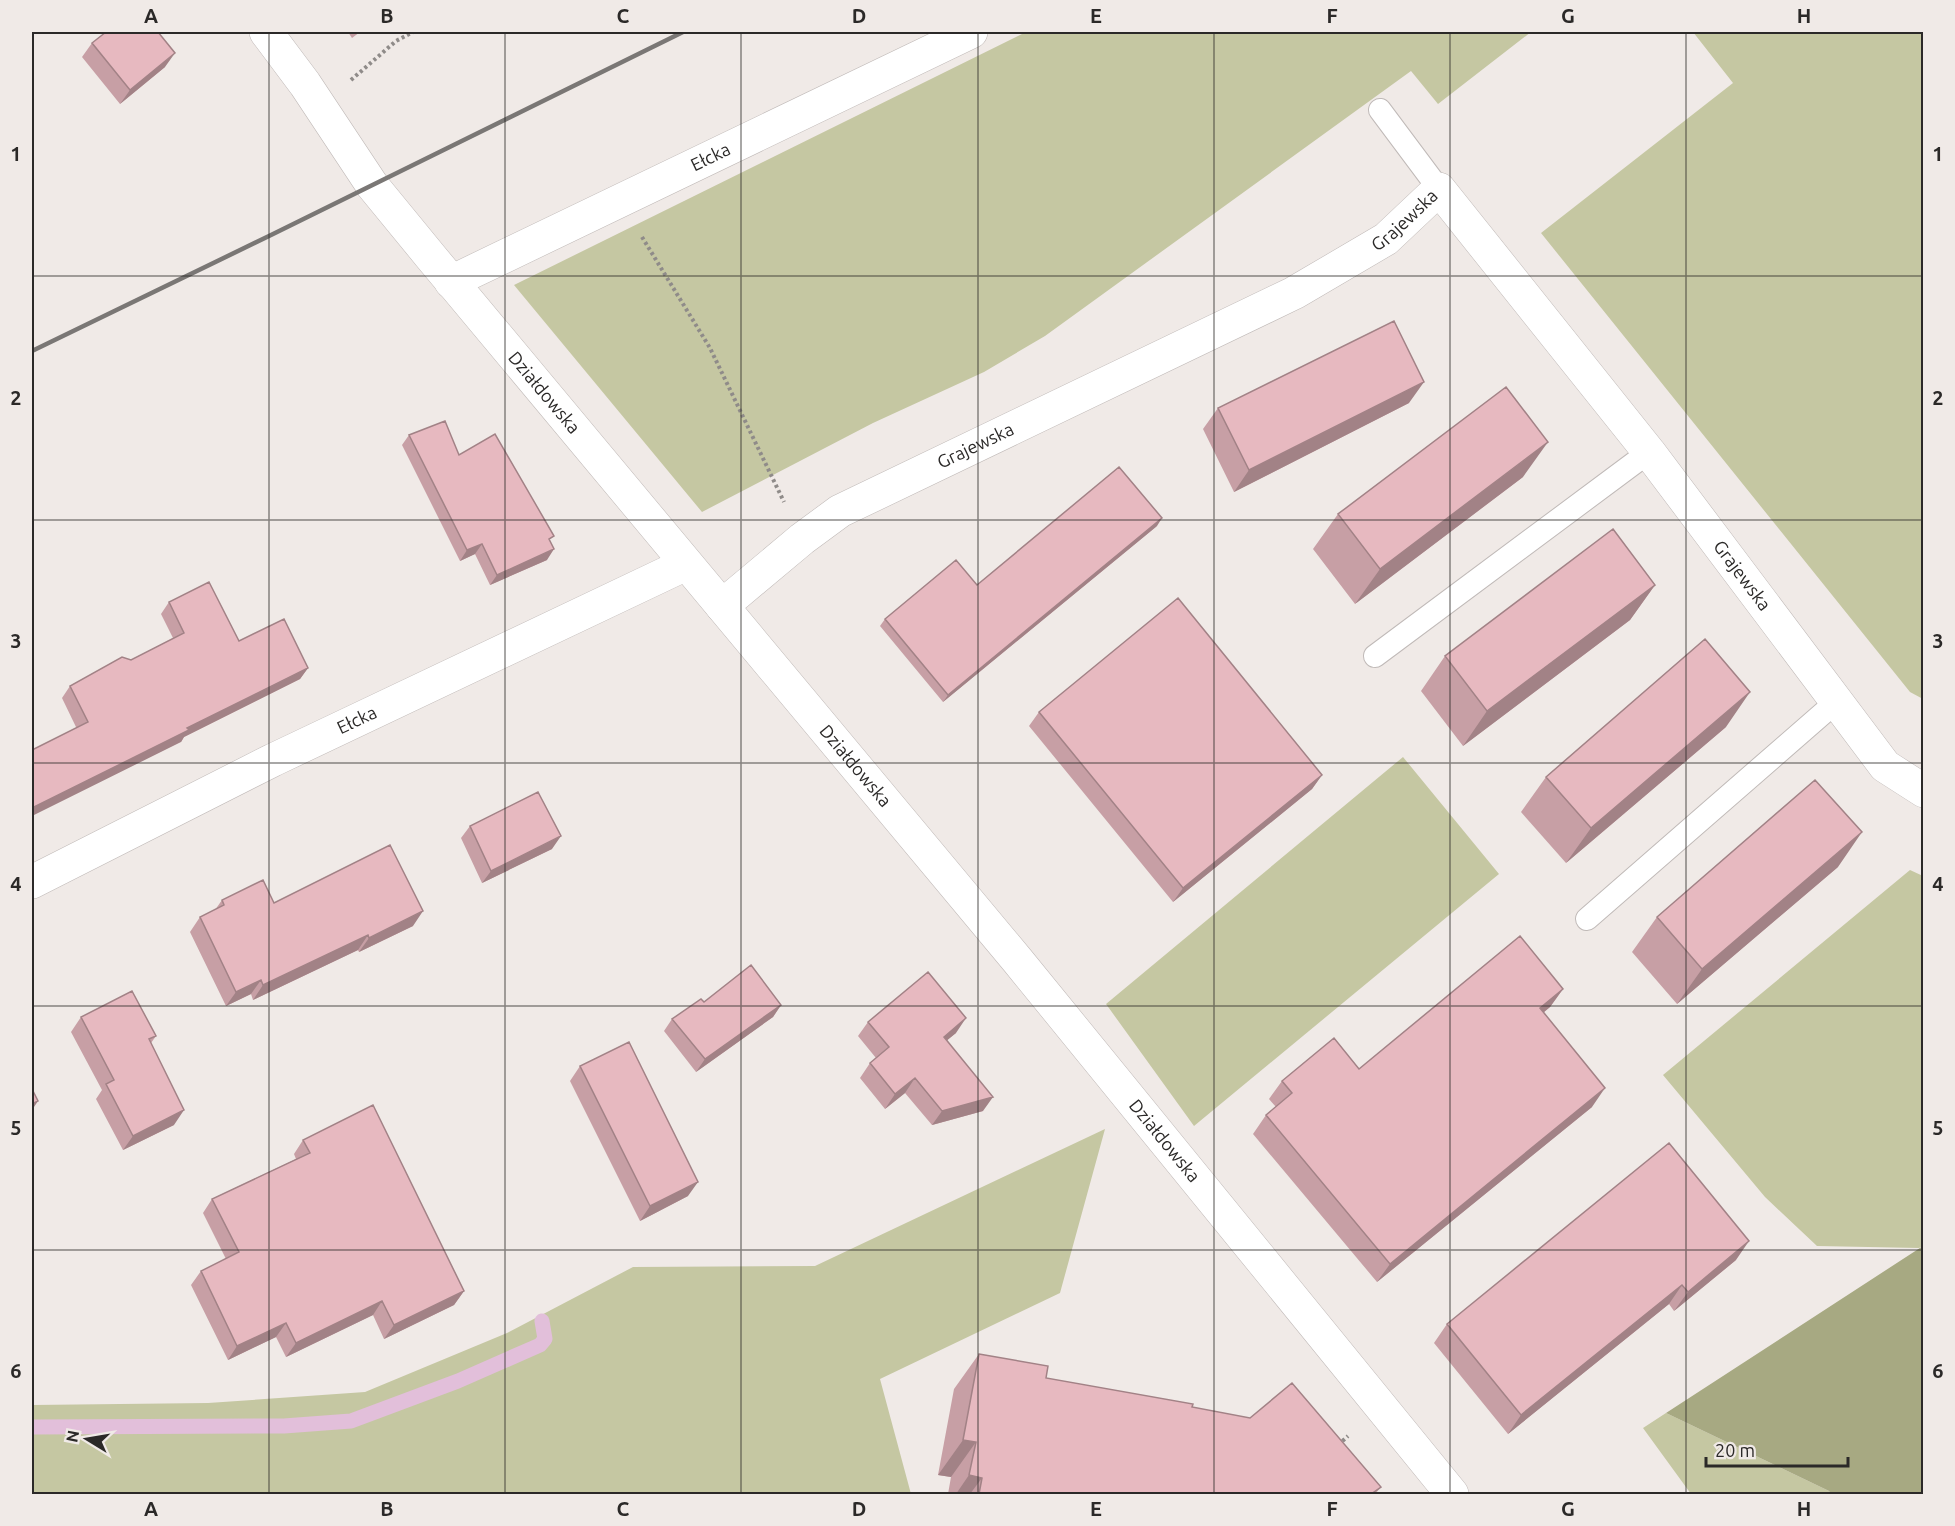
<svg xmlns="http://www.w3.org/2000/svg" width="1955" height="1526" viewBox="0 0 1955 1526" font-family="Ubuntu,sans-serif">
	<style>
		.green { fill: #c5c7a2 }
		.forest { fill: #a7a982 }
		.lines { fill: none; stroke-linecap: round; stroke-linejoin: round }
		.stream { stroke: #e2bfda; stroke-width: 15 }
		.lane-casing { stroke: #c0bab8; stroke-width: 24 }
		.street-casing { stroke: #c0bab8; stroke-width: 34 }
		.secondary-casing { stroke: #c0bab8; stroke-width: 34 }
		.path { stroke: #8f8b89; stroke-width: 4; stroke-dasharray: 3 3; stroke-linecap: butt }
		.lane { stroke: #fff; stroke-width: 22 }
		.street { stroke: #fff; stroke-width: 33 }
		.secondary { stroke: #fff; stroke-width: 33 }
		.rail { stroke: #7a7775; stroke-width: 4.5 }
		.wall { fill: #c79fa5 }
		.shaded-wall { fill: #a28286 }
		.building { fill: #e7b9c0; stroke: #a28286; stroke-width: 1.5 }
		.grid { fill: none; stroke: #2b2928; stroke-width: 1.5; stroke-opacity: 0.55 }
		.labels { text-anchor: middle; stroke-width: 5; stroke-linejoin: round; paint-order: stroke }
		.street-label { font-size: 18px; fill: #2b2928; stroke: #f0eae7 }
		.neatline { fill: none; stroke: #2b2928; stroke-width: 2 }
		.grid-label { font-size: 20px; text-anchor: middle; font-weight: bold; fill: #2b2928 }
	</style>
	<rect width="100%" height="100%" fill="#f0eae7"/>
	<path class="green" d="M 1026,32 L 1531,32 L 1438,104 L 1411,71 L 1045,336 L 984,372 L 873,423 L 702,512 L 514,285 Z
		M 1693,32 L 1923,32 L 1923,699 L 1910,692 L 1541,233 L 1733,83 Z
		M 1403,757 L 1499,874 L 1194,1126 L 1106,1004 Z
		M 1910,870 L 1923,876 L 1923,1246 L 1919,1248 L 1817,1246 L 1765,1197 L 1663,1075 Z
		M 1105,1129 L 1060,1293 L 880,1379 L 911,1494 L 32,1494 L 32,1405 L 208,1403 L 365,1392 L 507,1333 L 633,1267 L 815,1266 Z
		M 1666,1413 L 1829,1491 L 1831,1494 L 1691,1494 L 1643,1428 Z"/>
	<path class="forest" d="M 1923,1246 L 1923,1494 L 1831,1494 L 1829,1491 L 1666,1413 Z"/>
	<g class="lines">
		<path class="stream" d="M 32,1427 L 284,1426 L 351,1421 L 458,1381 L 540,1345 L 545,1339 L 542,1321"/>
		<g class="lane-casing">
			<path id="lane" d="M 1380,110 L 1439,189
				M 1375,656 L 1649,452
				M 1587,919 L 1836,702"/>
		</g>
		<g class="street-casing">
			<g id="street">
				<path id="s1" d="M 451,282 L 971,32"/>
				<path id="s2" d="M 722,606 L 802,539 L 840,511 L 1294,293 L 1386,239 L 1439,189 L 1649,452 L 1885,766 L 1924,791"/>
				<path id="s3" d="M 32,882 L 273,760 L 686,564"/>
			</g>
		</g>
		<g class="secondary-casing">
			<g id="secondary">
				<path id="s4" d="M 266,32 L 305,84 L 372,185 L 431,257 L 1018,961 L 1452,1494"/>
			</g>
		</g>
		<path class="path" d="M 351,80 L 396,41 L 413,32
			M 642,237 L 710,348 L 784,502
			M 1338,1445 L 1348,1436"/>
		<use href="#lane" class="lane"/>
		<use href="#street" class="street"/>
		<use href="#secondary" class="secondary"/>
		<path class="rail" d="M 32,351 L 269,236 L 683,32"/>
	</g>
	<path class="wall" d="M 348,32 L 360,32 L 352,38 Z
		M 92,43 L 165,67 L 120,104 L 82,57 Z
		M 1409,403 L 1234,492 L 1203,429 L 1218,408 Z
		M 409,435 L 459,455 L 547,560 L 490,585 L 475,554 L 460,561 L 402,445 Z
		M 1523,477 L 1355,604 L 1313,549 L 1338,514 Z
		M 1157,526 L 943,702 L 880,626 L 885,619 Z
		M 1655,585 L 1630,620 L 1463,746 L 1421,691 L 1445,656 Z
		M 169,602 L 239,641 L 308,668 L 300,679 L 184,737 L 181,742 L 76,727 L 62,698 L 70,686 L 131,660 L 173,638 L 161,614 Z
		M 1039,712 L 1322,775 L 1312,789 L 1173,902 L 1029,726 Z
		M 1726,727 L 1566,863 L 1521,812 L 1546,777 Z
		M 470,826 L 552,849 L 482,883 L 461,838 Z
		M 1838,867 L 1677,1004 L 1632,952 L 1657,917 Z
		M 222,900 L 274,903 L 413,926 L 359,952 L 358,950 L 253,1000 L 251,994 L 226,1006 L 190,932 L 200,917 L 215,910 Z
		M 1563,989 L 1550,1007 L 1543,1013 L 1592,1107 L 1377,1282 L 1253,1134 L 1266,1115 L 1276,1107 L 1269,1099 L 1282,1081 L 1359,1069 Z
		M 704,1002 L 781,1005 L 773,1017 L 696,1072 L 664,1031 L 672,1019 Z
		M 81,1017 L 156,1036 L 151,1043 L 174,1125 L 123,1150 L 96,1099 L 102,1090 L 71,1032 Z
		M 868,1022 L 956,1033 L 947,1040 L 983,1111 L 932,1125 L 905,1093 L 885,1109 L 860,1078 L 870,1063 L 876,1058 L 858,1036 Z
		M 580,1066 L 688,1196 L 640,1221 L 570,1081 Z
		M 303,1140 L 464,1291 L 454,1305 L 384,1339 L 373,1315 L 286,1357 L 276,1337 L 228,1360 L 191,1285 L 201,1271 L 226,1259 L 203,1213 L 212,1199 L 296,1159 L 294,1154 Z
		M 1736,1260 L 1674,1311 L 1669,1304 L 1508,1434 L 1434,1343 L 1447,1324 Z
		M 979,1354 L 1046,1378 L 1192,1407 L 1381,1487 L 1375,1494 L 948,1494 L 951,1477 L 938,1475 L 954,1389 Z"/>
	<path class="shaded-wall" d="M 175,53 L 165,67 L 120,104 L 130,90 Z
		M 1424,382 L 1409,403 L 1234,492 L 1249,470 Z
		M 1548,442 L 1523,477 L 1355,604 L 1380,569 Z
		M 1162,518 L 1157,526 L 943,702 L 948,695 Z
		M 482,544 L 475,554 L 460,561 L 467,550 Z
		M 554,549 L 547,560 L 490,585 L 497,575 Z
		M 1655,585 L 1630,620 L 1463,746 L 1487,711 Z
		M 308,668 L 300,679 L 184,737 L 181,742 L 32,816 L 32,808 L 187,728 Z
		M 1750,692 L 1726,727 L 1566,863 L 1591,828 Z
		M 1322,775 L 1312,789 L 1173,902 L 1183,888 Z
		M 1862,832 L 1838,867 L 1677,1004 L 1702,969 Z
		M 561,836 L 552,849 L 482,883 L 491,871 Z
		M 423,911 L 413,926 L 359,952 L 369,938 Z
		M 368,935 L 358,950 L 253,1000 L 263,985 Z
		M 261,980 L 251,994 L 226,1006 L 236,992 Z
		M 1563,989 L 1550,1007 L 1527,1026 L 1540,1008 Z
		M 781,1005 L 773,1017 L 696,1072 L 705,1059 Z
		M 966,1018 L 956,1033 L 934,1051 L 944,1037 Z
		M 915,1078 L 905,1093 L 885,1109 L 895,1094 Z
		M 1605,1088 L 1592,1107 L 1377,1282 L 1390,1264 Z
		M 993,1097 L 983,1111 L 932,1125 L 942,1111 Z
		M 38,1101 L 32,1110 L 32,1104 Z
		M 184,1110 L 174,1125 L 123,1150 L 133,1136 Z
		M 698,1182 L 688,1196 L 640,1221 L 650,1206 Z
		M 1749,1241 L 1736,1260 L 1674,1311 L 1688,1292 Z
		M 1682,1285 L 1669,1304 L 1508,1434 L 1521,1415 Z
		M 464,1291 L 454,1305 L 384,1339 L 394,1325 Z
		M 382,1301 L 373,1315 L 286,1357 L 296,1343 Z
		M 286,1323 L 276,1337 L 228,1360 L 237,1346 Z
		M 963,1440 L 976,1442 L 951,1477 L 938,1475 Z
		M 969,1475 L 982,1478 L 970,1494 L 956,1494 Z"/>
	<path class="building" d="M 106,32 L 158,32 L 175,53 L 130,90 L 92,43 Z
		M 1394,321 L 1424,382 L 1249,470 L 1218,408 Z
		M 1506,387 L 1548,442 L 1380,569 L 1338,514 Z
		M 445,421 L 459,455 L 495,434 L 554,536 L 549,539 L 554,549 L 497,575 L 482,544 L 467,550 L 409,435 Z
		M 1119,467 L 1162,518 L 948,695 L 885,619 L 956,560 L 977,585 Z
		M 1613,529 L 1655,585 L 1487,711 L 1445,656 Z
		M 209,582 L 239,641 L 284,619 L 308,668 L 187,728 L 189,730 L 32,808 L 32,750 L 88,722 L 70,686 L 122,657 L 131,660 L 184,633 L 169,602 Z
		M 1178,598 L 1322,775 L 1183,888 L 1039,712 Z
		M 1705,639 L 1750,692 L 1591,828 L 1546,777 Z
		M 1815,780 L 1862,832 L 1702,969 L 1657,917 Z
		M 538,792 L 561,836 L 491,871 L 470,826 Z
		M 390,845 L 423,911 L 369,938 L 368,935 L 263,985 L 261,980 L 236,992 L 200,917 L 224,905 L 222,900 L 263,880 L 274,903 Z
		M 1520,936 L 1563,989 L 1540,1008 L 1605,1088 L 1390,1264 L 1266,1115 L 1292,1093 L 1282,1081 L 1334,1038 L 1359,1069 Z
		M 751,965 L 781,1005 L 705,1059 L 672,1019 L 701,999 L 704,1002 Z
		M 928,972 L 966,1018 L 944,1037 L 993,1097 L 942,1111 L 915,1078 L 895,1094 L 870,1063 L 889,1047 L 868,1022 Z
		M 132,991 L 156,1036 L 149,1039 L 184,1110 L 133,1136 L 106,1084 L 114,1080 L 81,1017 Z
		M 629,1042 L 698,1182 L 650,1206 L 580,1066 Z
		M 32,1089 L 38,1101 L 32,1104 Z
		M 373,1105 L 464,1291 L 394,1325 L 382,1301 L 296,1343 L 286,1323 L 237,1346 L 201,1271 L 239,1252 L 212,1199 L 310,1153 L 303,1140 Z
		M 1669,1143 L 1749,1241 L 1688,1292 L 1682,1285 L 1521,1415 L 1447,1324 Z
		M 979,1354 L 1048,1366 L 1046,1378 L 1193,1404 L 1192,1407 L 1250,1418 L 1292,1383 L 1381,1487 L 1371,1494 L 979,1494 L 982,1478 L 969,1475 L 976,1442 L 963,1440 Z"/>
	<path class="grid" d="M 269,32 L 269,1494M 505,32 L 505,1494M 741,32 L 741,1494M 978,32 L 978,1494M 1214,32 L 1214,1494M 1450,32 L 1450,1494M 1686,32 L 1686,1494M 32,276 L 1924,276M 32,520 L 1924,520M 32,763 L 1924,763M 32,1006 L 1924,1006M 32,1250 L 1924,1250"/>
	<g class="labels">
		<g class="street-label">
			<text dy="6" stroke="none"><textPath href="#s1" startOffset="288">Ełcka</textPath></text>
			<text dy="6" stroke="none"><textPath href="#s2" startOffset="788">Grajewska</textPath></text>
			<text dy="6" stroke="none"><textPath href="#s4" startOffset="456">Działdowska</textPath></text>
			<text dy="6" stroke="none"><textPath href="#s2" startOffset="302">Grajewska</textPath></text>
			<text dy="6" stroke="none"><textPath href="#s2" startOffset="1326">Grajewska</textPath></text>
			<text dy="6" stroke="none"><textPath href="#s3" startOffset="363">Ełcka</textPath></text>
			<text dy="6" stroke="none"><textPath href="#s4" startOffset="942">Działdowska</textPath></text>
			<text dy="6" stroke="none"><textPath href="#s4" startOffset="1428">Działdowska</textPath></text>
		</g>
	</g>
	<rect width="1955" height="1526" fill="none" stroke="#f0eae7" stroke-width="66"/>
	<g transform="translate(87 1439) rotate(281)" stroke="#f0eae7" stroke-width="4.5" paint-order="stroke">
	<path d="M0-4.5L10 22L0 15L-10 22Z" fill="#2b2928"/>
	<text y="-9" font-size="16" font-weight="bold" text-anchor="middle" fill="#2b2928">N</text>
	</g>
	<path d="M1706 1457v9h142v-9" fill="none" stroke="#2b2928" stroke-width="3"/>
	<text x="1715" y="1457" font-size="18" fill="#2b2928" stroke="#f0eae7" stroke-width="4.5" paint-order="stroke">20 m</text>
	<rect x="33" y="33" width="1889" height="1460" class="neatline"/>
	<g class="grid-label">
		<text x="151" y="23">A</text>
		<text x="387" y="23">B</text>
		<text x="623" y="23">C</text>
		<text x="859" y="23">D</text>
		<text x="1096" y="23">E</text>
		<text x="1332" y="23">F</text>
		<text x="1568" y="23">G</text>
		<text x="1804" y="23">H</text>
		<text x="16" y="161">1</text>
		<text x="1938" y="161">1</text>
		<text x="16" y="405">2</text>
		<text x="1938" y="405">2</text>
		<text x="16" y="648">3</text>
		<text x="1938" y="648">3</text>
		<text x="16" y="891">4</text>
		<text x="1938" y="891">4</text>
		<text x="16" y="1135">5</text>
		<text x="1938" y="1135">5</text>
		<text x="16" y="1378">6</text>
		<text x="1938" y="1378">6</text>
		<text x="151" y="1516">A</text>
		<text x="387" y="1516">B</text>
		<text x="623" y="1516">C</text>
		<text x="859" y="1516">D</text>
		<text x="1096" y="1516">E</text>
		<text x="1332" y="1516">F</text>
		<text x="1568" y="1516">G</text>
		<text x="1804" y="1516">H</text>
	</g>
</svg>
